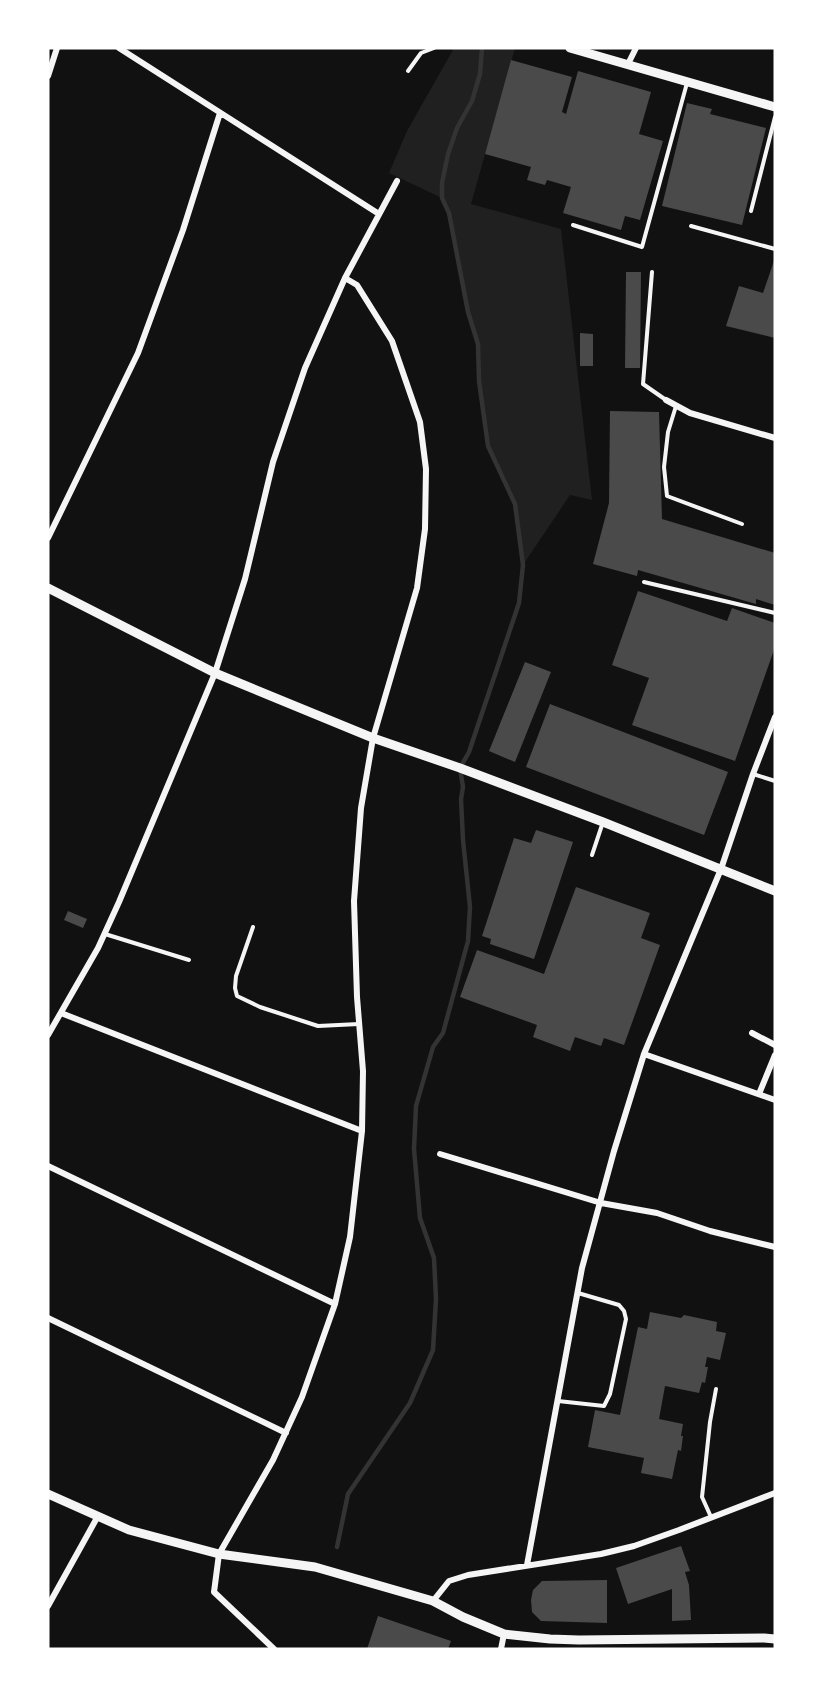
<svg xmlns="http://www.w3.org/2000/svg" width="823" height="1697" viewBox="0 0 823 1697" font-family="Roboto,sans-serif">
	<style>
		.green { fill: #202020 }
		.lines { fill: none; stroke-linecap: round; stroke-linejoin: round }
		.stream { stroke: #333; stroke-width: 4.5 }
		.building { fill: #4a4a4a }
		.service { stroke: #f5f5f5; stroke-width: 4 }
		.minor { stroke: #f5f5f5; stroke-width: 6 }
		.tertiary { stroke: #f5f5f5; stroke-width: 9 }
	</style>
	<rect width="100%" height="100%" fill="#111"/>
	<path class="green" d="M 454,48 L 515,48 L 471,204 L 561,229 L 592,500 L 570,495 L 523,565 L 515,504 L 488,446 L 479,381 L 478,344 L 468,312 L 449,213 L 442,198 L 389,173 L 407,131 Z"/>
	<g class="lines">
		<path class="stream" d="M 337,1547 L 348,1494 L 410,1403 L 433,1350 L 436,1299 L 434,1258 L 420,1218 L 414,1149 L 416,1106 L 433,1047 L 443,1033 L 468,941 L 470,907 L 463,840 L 461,799 L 463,787 L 460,768 L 469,752 L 519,603 L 523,565 L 515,504 L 488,446 L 479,381 L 478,344 L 468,312 L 449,213 L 442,198 L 442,183 L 448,154 L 457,128 L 472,101 L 480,74 L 482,48"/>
	</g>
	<path class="building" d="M 511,60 L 572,77 L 562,112 L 566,114 L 578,71 L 651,92 L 639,134 L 663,141 L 640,220 L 625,216 L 621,230 L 563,213 L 571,187 L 547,180 L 545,185 L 527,180 L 531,167 L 485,154 Z
		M 687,103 L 712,109 L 710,114 L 766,128 L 742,225 L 662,206 Z
		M 775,258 L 775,338 L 726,326 L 739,286 L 763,293 Z
		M 626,272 L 641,272 L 640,368 L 625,368 Z
		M 580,333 L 593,334 L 593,366 L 580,366 Z
		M 610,411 L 659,412 L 662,519 L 775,553 L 775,605 L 756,599 L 756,604 L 638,570 L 637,576 L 593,564 L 609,503 Z
		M 638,591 L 727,621 L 732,608 L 775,623 L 775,647 L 735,761 L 632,725 L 649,678 L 612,665 Z
		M 525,662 L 551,672 L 515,762 L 489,751 Z
		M 550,704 L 728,772 L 704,835 L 526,767 Z
		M 536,830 L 573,842 L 534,959 L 490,944 L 491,939 L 482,936 L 514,838 L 531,843 Z
		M 576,887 L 650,913 L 641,938 L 660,945 L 624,1045 L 604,1038 L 601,1046 L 575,1037 L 570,1051 L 533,1037 L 537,1025 L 460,997 L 477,950 L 544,974 Z
		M 68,911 L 87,919 L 83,928 L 64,920 Z
		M 650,1312 L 681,1318 L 684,1315 L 717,1322 L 716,1331 L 726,1333 L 720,1360 L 707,1357 L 705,1367 L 708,1367 L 705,1383 L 702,1382 L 699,1393 L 665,1386 L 659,1419 L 683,1424 L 681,1436 L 683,1436 L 681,1451 L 678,1450 L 672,1479 L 641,1473 L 644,1458 L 588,1447 L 595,1410 L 620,1415 L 638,1327 L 647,1329 Z
		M 681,1546 L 690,1571 L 685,1572 L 689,1585 L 691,1620 L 672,1621 L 672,1589 L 628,1604 L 616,1568 Z
		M 607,1580 L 607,1623 L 541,1621 L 532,1612 L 531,1600 L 533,1590 L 542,1581 Z
		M 378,1616 L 451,1641 L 448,1649 L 367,1649 Z"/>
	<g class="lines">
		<path class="service" d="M 408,71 L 421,53 L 434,48
			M 751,211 L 775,117
			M 573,225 L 642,247 L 687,83
			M 691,226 L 775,249
			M 652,272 L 643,384 L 666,400
			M 676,406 L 668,432 L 664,467 L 667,496 L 742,524
			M 644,582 L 775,613
			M 753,774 L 775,781
			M 592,855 L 603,822
			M 253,927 L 236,976 L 235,988 L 237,996 L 260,1007 L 318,1026 L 359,1024
			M 105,934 L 189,960
			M 558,1401 L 604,1406 L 610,1394 L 626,1319 L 624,1311 L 619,1305 L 578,1293
			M 711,1517 L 702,1497 L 710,1422 L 716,1389"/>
		<path class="minor" d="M 119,48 L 379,214
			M 628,64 L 636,48
			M 48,76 L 57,48
			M 666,400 L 690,413 L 775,438
			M 48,538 L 138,353 L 183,230 L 220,113
			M 61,1013 L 362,1131
			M 752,1033 L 775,1045
			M 48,1035 L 98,948 L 119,902 L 215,673 L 245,579 L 273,462 L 305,368 L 345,278 L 397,181
			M 644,1054 L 775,1100
			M 759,1094 L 775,1055
			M 440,1154 L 601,1203 L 657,1213 L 710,1231 L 775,1247
			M 48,1166 L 335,1304
			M 48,1318 L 286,1433
			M 527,1565 L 582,1268 L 614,1151 L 644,1054 L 721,869 L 753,774 L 775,717
			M 433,1601 L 449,1581 L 468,1575 L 601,1554 L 634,1546 L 679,1530 L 775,1493
			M 48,1606 L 98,1516
			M 274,1649 L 214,1592 L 219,1554 L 273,1460 L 302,1397 L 335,1304 L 350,1237 L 362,1131 L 363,1071 L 357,997 L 354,901 L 361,808 L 373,738 L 417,588 L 425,529 L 426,469 L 420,422 L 392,341 L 357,285 L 345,278
			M 501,1649 L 504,1634"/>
		<path class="tertiary" d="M 570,48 L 775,107
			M 48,588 L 215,673 L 373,738 L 460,768 L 603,822 L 775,891
			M 48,1494 L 129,1530 L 219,1554 L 315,1567 L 433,1601 L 463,1617 L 504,1634 L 550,1639 L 579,1640 L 764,1638 L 775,1639"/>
	</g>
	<rect width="823" height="1697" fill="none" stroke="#ffffff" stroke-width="99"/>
</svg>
